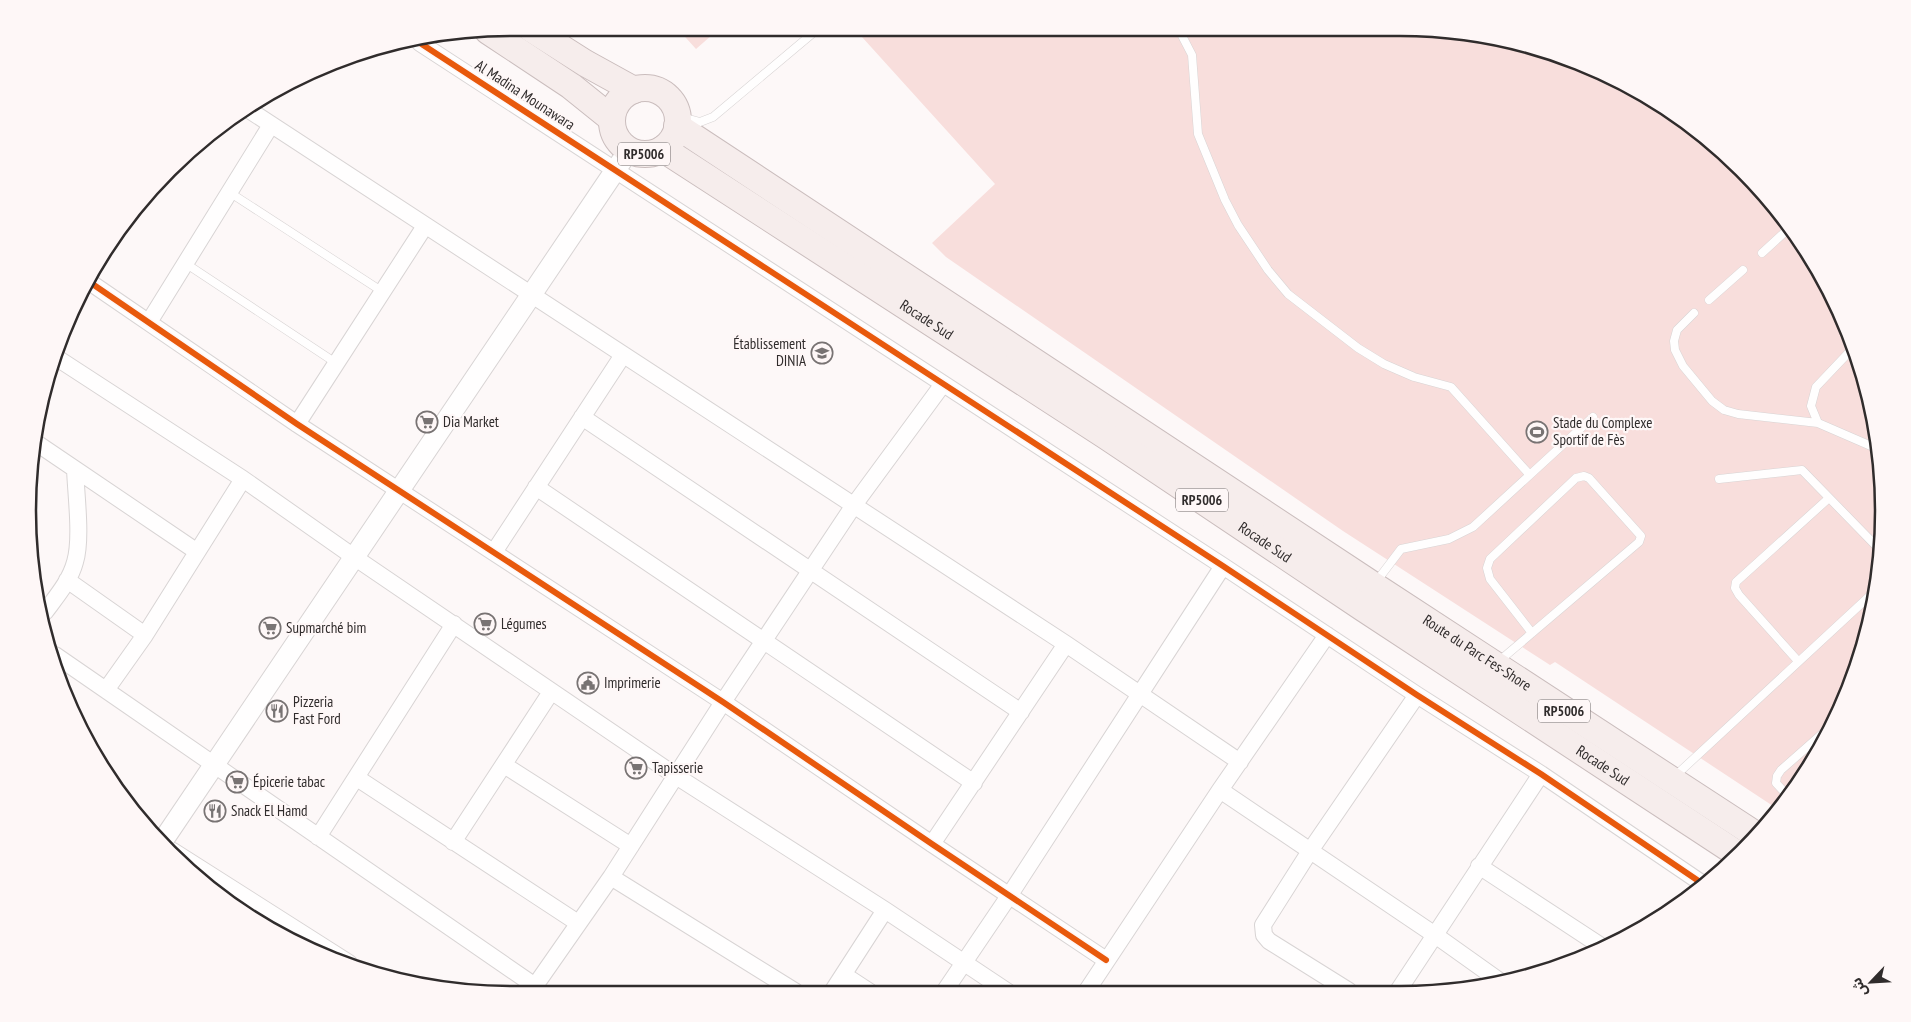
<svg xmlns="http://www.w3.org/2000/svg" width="1911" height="1022" viewBox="0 0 1911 1022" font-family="'PT Sans Narrow','Noto Sans Arabic',sans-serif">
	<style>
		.pitch { fill: #f8dedc }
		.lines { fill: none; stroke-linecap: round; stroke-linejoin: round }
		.service-casing { stroke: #d8d4d4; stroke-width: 9 }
		.minor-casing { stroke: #d8d4d4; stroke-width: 18 }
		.tertiary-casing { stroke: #d8d4d4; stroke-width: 22 }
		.trunk-casing { stroke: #cabdbd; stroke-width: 28 }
		.service { stroke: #fffefe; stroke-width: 8 }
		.minor { stroke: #fffefe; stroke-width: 16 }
		.tertiary { stroke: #fffefe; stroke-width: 20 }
		.trunk { stroke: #f6edec; stroke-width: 26 }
		.cycleway-casing { stroke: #fef7f7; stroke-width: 9 }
		.cycleway { stroke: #e8590c; stroke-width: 6 }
		.labels { text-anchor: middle; stroke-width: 4.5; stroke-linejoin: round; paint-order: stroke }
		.shield { fill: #fef7f7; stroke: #6e6969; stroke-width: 1 }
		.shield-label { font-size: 14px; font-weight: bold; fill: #302c2c }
		.street-label { font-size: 15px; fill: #302c2c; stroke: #fef7f7 }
		.poi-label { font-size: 15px; fill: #302c2c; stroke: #fef7f7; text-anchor: start }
		.rim { fill: none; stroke: #302c2c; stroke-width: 2.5 }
	</style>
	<rect width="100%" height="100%" fill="#fdf8f8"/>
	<path class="pitch" d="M 677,28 L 720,28 L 696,49 Z
		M 872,28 L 1431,29 L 1525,44 L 1641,92 L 1719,147 L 1783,216 L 1834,297 L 1867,386 L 1882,479 L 1879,574 L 1858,666 L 1819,752 L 1776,808 L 1555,662 L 1550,665 L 1343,531 L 946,257 L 932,243 L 995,184 L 862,37 Z"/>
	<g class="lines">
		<g class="service-casing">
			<path id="service" d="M 1178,28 L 1192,55 L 1198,134 L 1225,200 L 1238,225 L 1268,270 L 1288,294 L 1358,348 L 1384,364 L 1414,377 L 1451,387 L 1529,474
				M 682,117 L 700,122 L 713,117 L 819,28
				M 229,192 L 383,292
				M 1762,253 L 1786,231
				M 185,263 L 336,363
				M 1709,300 L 1743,270
				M 1694,313 L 1677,330 L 1674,341 L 1675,350 L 1683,366 L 1712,401 L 1724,410 L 1738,414 L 1818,423 L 1878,449
				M 1818,423 L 1811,406 L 1816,387 L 1853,348
				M 1719,479 L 1802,470 L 1880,550
				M 1376,582 L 1401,549 L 1449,539 L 1473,527 L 1593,417
				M 1798,661 L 1739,595 L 1735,588 L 1736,582 L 1829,498
				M 1498,662 L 1639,542 L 1641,536 L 1589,478 L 1584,476 L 1576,478 L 1490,559 L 1487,568 L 1490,579 L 1532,633
				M 1674,777 L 1875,591
				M 1787,795 L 1776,783 L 1777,776 L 1781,770 L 1831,726"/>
		</g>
		<g class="minor-casing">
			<path id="minor" d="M 420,43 L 1223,566 L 1417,695 L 1541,774 L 1703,884
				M 249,110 L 1066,644 L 1240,762
				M 91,283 L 297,424 L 723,702 L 932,844 L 1106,960
				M 149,322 L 271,125
				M 57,358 L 243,479 L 354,557 L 676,776 L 885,910 L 1008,992
				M 582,417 L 1021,712
				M 297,424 L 425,226
				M 38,444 L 196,551
				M 536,487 L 974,783
				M 494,552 L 623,355
				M 67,580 L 145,635
				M 45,612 C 56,597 70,581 75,562 C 82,539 76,495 75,469
				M 55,655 L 535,986
				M 106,690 L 145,635 L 243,479
				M 504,765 L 631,846
				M 357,778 L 578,923
				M 1220,790 L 1435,935 L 1501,982
				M 318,837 L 454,624
				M 453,842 L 551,692
				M 932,844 L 1066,644
				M 173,851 L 349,963
				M 1479,866 L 1601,946
				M 611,877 L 796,992
				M 844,975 L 870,992
				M 1349,991 L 1269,941 L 1264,935 L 1263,925 L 1310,851 L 1417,695
				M 1398,991 L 1541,774
				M 832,992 L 885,910
				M 944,992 L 1009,896 L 1223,566
				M 1086,992 L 1220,790 L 1327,635
				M 530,993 L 611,877 L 723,702 L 854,505 L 943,384"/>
		</g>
		<g class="tertiary-casing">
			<path id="tertiary" d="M 162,842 L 629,150"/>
		</g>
		<g class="trunk-casing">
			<g id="trunk">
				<path d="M 530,28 L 585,63 L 634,90"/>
				<path d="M 488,31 L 571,86 L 612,119"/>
				<circle cx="645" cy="121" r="33"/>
				<path id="s1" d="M 677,126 L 1373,585 L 1756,835"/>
				<path id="s2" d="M 663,149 L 1106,436 L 1363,608 L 1739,855"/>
			</g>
		</g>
		<use href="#service" class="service"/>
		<use href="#minor" class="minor"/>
		<use href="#tertiary" class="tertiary"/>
		<use href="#trunk" class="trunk"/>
		<g class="cycleway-casing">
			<path id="cycleway" d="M 420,43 L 1223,566 L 1417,695 L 1541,774 L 1703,884
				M 91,283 L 297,424 L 723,702 L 932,844 L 1106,960"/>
		</g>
		<use href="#cycleway" class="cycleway"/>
	</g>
	<defs>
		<g id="school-ring" transform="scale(1.125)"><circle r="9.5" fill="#fef7f7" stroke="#787373" stroke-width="1.5"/><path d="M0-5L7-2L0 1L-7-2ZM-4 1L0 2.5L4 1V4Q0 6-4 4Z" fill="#787373"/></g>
		<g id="supermarket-ring" transform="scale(1.125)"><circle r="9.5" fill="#fef7f7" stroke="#787373" stroke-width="1.5"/><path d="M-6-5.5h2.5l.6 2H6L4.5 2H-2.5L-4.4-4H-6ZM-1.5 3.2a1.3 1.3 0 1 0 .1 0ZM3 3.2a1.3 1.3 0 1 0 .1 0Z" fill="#787373"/></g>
		<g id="stadium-ring" transform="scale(1.125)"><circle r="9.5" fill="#fef7f7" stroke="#787373" stroke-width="1.5"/><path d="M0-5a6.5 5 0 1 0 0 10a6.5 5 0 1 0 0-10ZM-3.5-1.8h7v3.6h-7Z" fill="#787373"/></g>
		<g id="civic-ring" transform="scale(1.125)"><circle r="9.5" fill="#fef7f7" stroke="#787373" stroke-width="1.5"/><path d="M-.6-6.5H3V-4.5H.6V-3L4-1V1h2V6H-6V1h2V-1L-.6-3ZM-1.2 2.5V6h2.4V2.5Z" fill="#787373"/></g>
		<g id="restaurant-ring" transform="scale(1.125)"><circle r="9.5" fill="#fef7f7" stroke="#787373" stroke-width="1.5"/><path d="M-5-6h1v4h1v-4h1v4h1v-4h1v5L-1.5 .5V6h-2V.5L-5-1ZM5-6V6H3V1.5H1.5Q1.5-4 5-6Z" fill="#787373"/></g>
	</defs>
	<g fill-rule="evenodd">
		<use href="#school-ring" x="822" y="353"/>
		<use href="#supermarket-ring" x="427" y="422"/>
		<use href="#stadium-ring" x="1537" y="432"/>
		<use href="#supermarket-ring" x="485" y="624"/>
		<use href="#supermarket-ring" x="270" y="628"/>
		<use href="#civic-ring" x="588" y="683"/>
		<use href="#restaurant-ring" x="277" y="711"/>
		<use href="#supermarket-ring" x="636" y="768"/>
		<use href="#supermarket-ring" x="237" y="782"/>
		<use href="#restaurant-ring" x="215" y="811"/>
	</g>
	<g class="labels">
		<g class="shield">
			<rect x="618" y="142.5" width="52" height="23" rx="4"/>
			<rect x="1176" y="488.5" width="52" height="23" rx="4"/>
			<rect x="1538" y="699.5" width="52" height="23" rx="4"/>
		</g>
		<g class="shield-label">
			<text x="644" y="159">RP5006</text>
			<text x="1202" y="505">RP5006</text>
			<text x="1564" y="716">RP5006</text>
		</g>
		<g class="street-label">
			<text transform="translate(525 95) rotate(33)" y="5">Al Madina Mounawara</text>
			<text dy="5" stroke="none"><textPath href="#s2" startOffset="314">Rocade Sud</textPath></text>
			<text dy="5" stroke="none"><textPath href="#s2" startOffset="719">Rocade Sud</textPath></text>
			<text dy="5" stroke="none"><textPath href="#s1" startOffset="958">Route du Parc Fes-Shore</textPath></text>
			<text dy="5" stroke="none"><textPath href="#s2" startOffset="1124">Rocade Sud</textPath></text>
		</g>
		<g class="poi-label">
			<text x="806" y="349" text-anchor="end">Établissement<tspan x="806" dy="17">DINIA</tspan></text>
			<text x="443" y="427">Dia Market</text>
			<text x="1553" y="428">Stade du Complexe<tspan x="1553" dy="17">Sportif de Fès</tspan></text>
			<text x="501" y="629">Légumes</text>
			<text x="286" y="633">Supmarché bim</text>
			<text x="604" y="688">Imprimerie</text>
			<text x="293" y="707">Pizzeria<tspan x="293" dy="17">Fast Ford</tspan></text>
			<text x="652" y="773">Tapisserie</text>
			<text x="253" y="787">Épicerie tabac</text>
			<text x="231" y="816">Snack El Hamd</text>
		</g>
	</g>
	<path d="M0 0H1911V1022H0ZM511 36H1400A475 475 0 0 1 1875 511V511A475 475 0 0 1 1400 986H511A475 475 0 0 1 36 511V511A475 475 0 0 1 511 36Z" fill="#fef7f7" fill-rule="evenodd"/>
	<path class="rim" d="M511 36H1400A475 475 0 0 1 1875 511V511A475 475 0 0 1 1400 986H511A475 475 0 0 1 36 511V511A475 475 0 0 1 511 36Z"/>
	<g transform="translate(1871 982) rotate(245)" stroke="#fef7f7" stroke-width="4" paint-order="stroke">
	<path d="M0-4L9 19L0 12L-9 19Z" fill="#302c2c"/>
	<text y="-8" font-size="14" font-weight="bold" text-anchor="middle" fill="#302c2c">ش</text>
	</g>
</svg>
